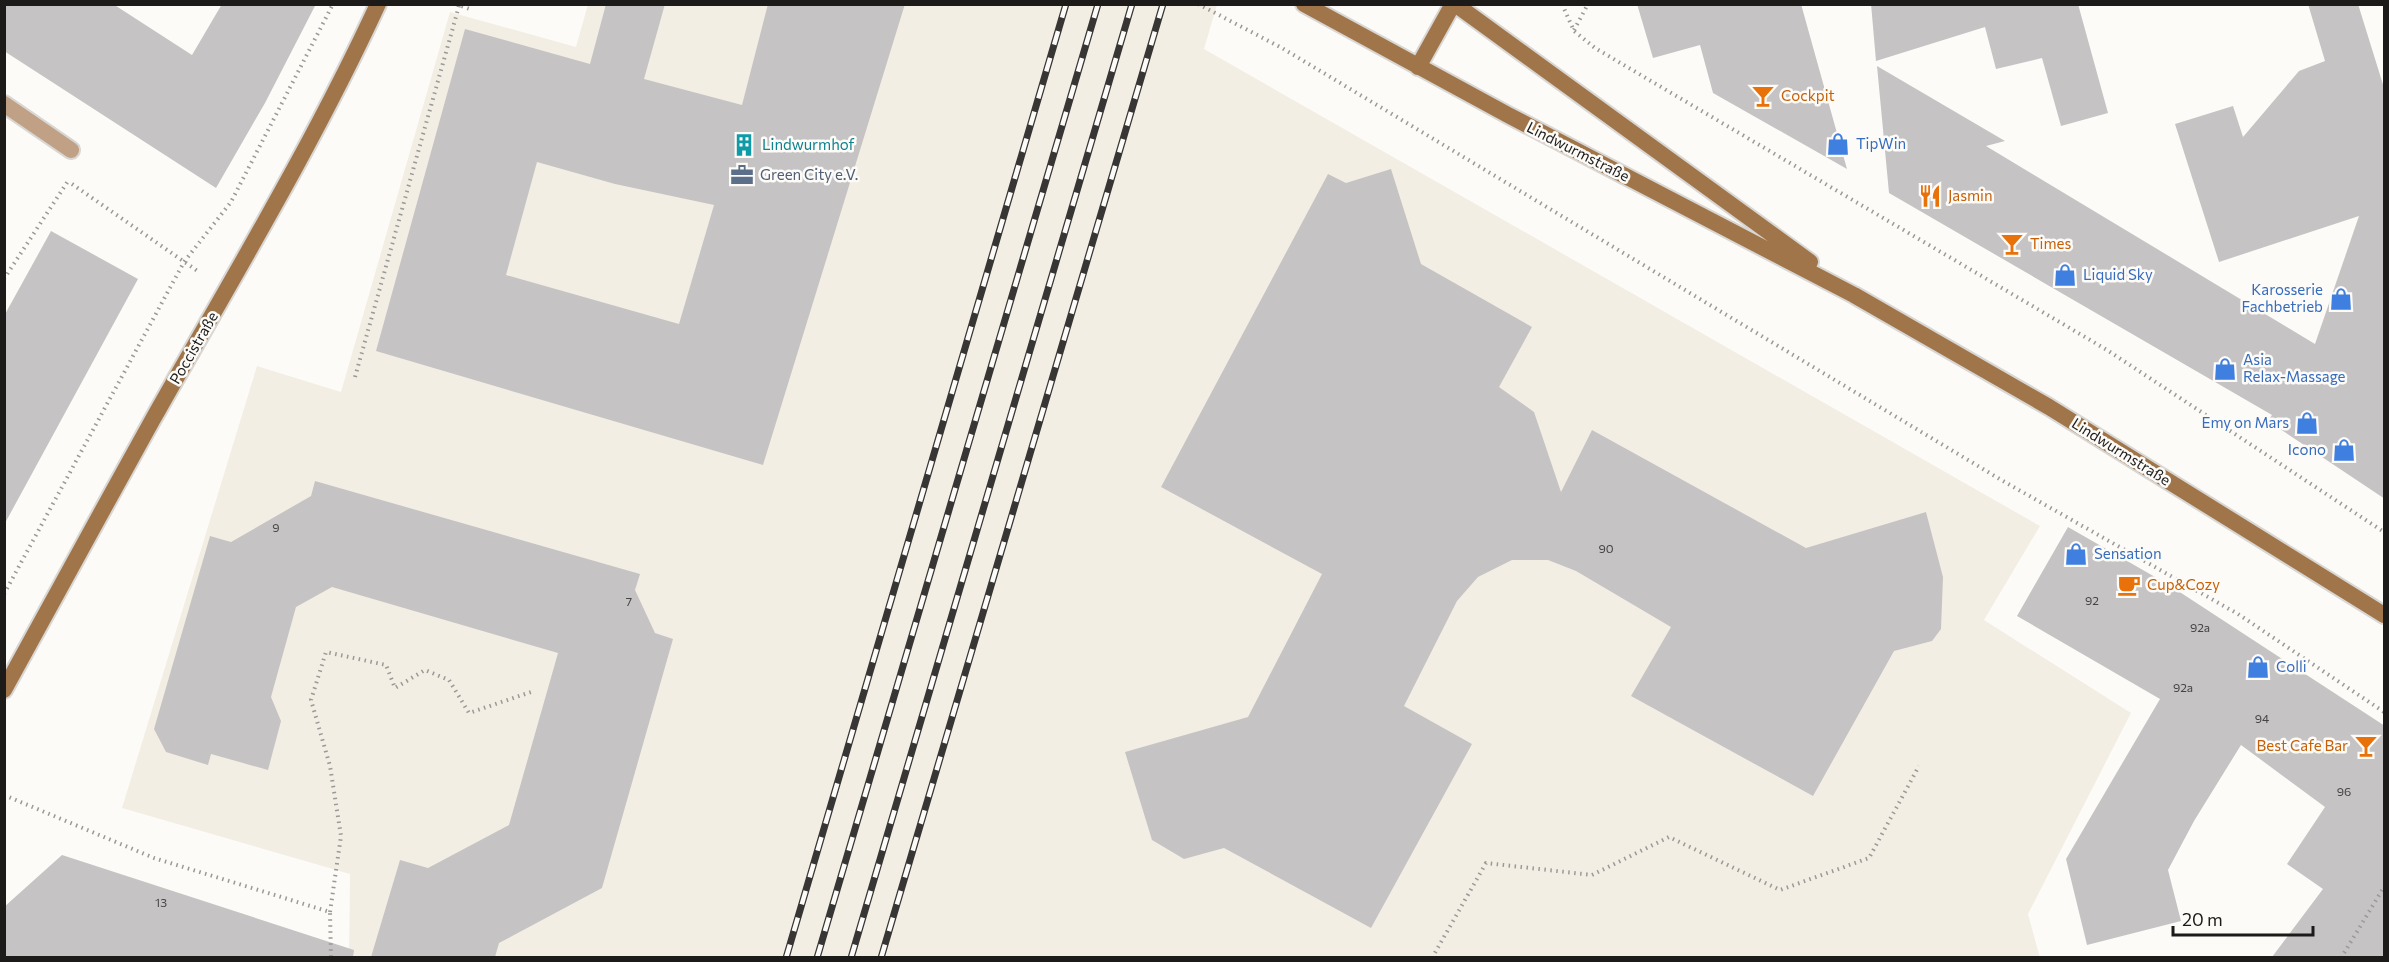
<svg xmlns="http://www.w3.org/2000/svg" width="2389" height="962" viewBox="0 0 2389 962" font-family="Commissioner,sans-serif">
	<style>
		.built { fill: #f3eee4 }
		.building { fill: #c6c3c4; fill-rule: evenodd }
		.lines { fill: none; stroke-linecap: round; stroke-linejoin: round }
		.minor-casing { stroke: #d9d7d4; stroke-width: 20 }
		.secondary-casing { stroke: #d9d7d4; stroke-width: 20 }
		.path { stroke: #9b9997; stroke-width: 4; stroke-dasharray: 1.5 4.5; stroke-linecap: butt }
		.minor { stroke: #c0a185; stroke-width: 16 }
		.secondary { stroke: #a1754a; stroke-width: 16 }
		.rail-casing { stroke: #373635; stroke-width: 7 }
		.rail { stroke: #fdfbf8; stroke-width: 4.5; stroke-dasharray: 14; stroke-linecap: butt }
		.labels { text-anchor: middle; stroke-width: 5; stroke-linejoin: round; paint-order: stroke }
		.number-label { font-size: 12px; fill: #464544 }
		.food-label { font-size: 15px; fill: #c56008; stroke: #fdfbf8; text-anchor: start }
		.shop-label { font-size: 15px; fill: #366cbe; stroke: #fdfbf8; text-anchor: start }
		.culture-label { font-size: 15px; fill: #0d838f; stroke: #fdfbf8; text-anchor: start }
		.street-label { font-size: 15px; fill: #1c1b1a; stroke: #fdfbf8 }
		.service-label { font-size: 15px; fill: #4e5e75; stroke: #fdfbf8; text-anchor: start }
	</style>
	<rect width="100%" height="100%" fill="#fdfbf8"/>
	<path class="built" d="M 588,4 L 1217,5 L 1204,49 L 2040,526 L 1984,620 L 2131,713 L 2028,914 L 2040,958 L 349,957 L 350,874 L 122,808 L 257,366 L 341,392 L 450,12 L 576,47 Z"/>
	<path class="building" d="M 4,4 L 113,4 L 192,55 L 222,4 L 316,4 L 265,103 L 216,188 L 4,51 Z
		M 606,4 L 665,4 L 644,79 L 742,105 L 768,4 L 905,4 L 763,465 L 376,351 L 465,29 L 590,64 ZM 537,162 L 615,184 L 714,205 L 679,324 L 506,275 Z
		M 1637,4 L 1801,4 L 1847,169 L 1713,93 L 1700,45 L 1653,58 Z
		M 1871,4 L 2078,4 L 2108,113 L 2061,126 L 2042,58 L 1996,69 L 1985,27 L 1876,61 Z
		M 2308,4 L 2358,4 L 2385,91 L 2385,499 L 2268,421 L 2272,415 L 1889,193 L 1877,66 L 2005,141 L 1986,146 L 2315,344 L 2359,216 L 2219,262 L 2175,124 L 2233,106 L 2243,137 L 2299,71 L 2325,61 Z
		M 1391,169 L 1421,264 L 1532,327 L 1499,387 L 1534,412 L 1561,492 L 1592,430 L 1806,548 L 1926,512 L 1943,577 L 1941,629 L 1932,641 L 1894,651 L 1813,796 L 1631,696 L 1671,627 L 1576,571 L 1548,560 L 1512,560 L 1478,577 L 1457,601 L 1404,706 L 1472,744 L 1371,928 L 1224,848 L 1184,859 L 1152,840 L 1125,752 L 1248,717 L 1322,574 L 1161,487 L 1328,174 L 1346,183 Z
		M 51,231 L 138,279 L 4,525 L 4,316 Z
		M 315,481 L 640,574 L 635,590 L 655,633 L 673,639 L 602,888 L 499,943 L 495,957 L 371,957 L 400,860 L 428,868 L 509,825 L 558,653 L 332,587 L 296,607 L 271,697 L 281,721 L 268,770 L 211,754 L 208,765 L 166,752 L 154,729 L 210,536 L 231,542 L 311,496 Z
		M 2068,527 L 2169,585 L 2385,726 L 2385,957 L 2272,957 L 2323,889 L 2287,864 L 2325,807 L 2241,745 L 2194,821 L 2168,870 L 2181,921 L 2087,945 L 2066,859 L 2160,699 L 2017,616 Z
		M 62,855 L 354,950 L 353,957 L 4,957 L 4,907 Z"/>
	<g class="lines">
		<g class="minor-casing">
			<path id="minor" d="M 4,104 L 71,150"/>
		</g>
		<g class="secondary-casing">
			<path id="secondary" d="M 1304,4 L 1508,115 L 1854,295 L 2049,407 L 2384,615
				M 1455,4 L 1810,262
				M 1418,67 L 1453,4
				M 4,690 C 54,599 103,509 153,419 C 230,282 312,147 378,4"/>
		</g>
		<path class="path" d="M 456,4 L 470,9
			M 1198,4 L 1282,48 L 2003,481 L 2238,614 L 2384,712
			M 1562,4 L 1574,31 L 1595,48 L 2107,350 L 2384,532
			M 1574,30 L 1588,4
			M 72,184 L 199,272
			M 4,279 L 68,181
			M 355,377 L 459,6
			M 4,594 L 184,262 L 231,202 L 333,4
			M 4,795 L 154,858 L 330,912 L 331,958
			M 330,912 L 341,836 L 330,766 L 311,700 L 326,652 L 386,665 L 395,688 L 425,670 L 449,680 L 469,713 L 534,691
			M 1432,958 L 1486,863 L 1592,875 L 1669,837 L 1780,890 L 1869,858 L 1919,766
			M 2341,958 L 2384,887"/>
		<use href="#minor" class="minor"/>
		<use href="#secondary" class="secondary"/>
		<g class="rail-casing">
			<path id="rail" d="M 786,958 L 1066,4
				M 817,958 L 1098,4
				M 851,958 L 1132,4
				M 881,958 L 1163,4"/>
		</g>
		<use href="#rail" class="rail"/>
	</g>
	<defs>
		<g id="bar-bare" transform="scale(1.8)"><path d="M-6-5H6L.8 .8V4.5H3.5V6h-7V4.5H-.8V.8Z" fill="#e8710a" stroke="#fdfbf8" stroke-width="2.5" paint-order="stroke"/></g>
		<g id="shop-bare" transform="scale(1.8)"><path d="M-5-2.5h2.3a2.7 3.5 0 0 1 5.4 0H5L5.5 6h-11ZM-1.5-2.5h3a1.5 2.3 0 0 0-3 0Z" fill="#3f7fe0" stroke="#fdfbf8" stroke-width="2.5" paint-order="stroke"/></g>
		<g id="building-bare" transform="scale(1.8)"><path d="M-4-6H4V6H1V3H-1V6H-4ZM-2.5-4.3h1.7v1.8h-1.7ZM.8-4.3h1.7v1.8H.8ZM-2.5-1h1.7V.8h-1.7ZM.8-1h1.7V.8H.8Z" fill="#0f9aa8" stroke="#fdfbf8" stroke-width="2.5" paint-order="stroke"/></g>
		<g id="office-bare" transform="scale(1.8)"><path d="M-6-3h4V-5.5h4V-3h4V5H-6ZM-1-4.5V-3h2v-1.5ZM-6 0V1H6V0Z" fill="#5c6f8a" stroke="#fdfbf8" stroke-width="2.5" paint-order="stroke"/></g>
		<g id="restaurant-bare" transform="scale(1.8)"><path d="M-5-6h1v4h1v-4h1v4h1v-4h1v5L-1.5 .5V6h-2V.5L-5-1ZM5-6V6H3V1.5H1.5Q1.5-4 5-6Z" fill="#e8710a" stroke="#fdfbf8" stroke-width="2.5" paint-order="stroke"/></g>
		<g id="cafe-bare" transform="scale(1.8)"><path d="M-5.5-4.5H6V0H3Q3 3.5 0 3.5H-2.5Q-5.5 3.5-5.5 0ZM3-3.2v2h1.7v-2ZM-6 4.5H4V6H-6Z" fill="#e8710a" stroke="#fdfbf8" stroke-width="2.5" paint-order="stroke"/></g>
	</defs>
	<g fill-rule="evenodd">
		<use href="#bar-bare" x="1763" y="96"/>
		<use href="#shop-bare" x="1838" y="144"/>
		<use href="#building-bare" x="744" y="145"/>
		<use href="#office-bare" x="742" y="175"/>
		<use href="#restaurant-bare" x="1930" y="196"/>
		<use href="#bar-bare" x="2012" y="244"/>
		<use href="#shop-bare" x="2065" y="275"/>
		<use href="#shop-bare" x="2341" y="299"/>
		<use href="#shop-bare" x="2225" y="369"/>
		<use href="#shop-bare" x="2307" y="423"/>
		<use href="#shop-bare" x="2344" y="450"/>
		<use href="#shop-bare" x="2076" y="554"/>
		<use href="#cafe-bare" x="2129" y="585"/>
		<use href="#shop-bare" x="2258" y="667"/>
		<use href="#bar-bare" x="2366" y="746"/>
	</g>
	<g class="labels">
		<g class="number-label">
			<text x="276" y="532">9</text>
			<text x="1606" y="553">90</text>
			<text x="2092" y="605">92</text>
			<text x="629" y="606">7</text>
			<text x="2200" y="632">92a</text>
			<text x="2183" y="692">92a</text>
			<text x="2262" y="723">94</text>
			<text x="2344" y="796">96</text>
			<text x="161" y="907">13</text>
		</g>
		<g class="food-label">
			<text x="1781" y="101">Cockpit</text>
			<text x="1948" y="201">Jasmin</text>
			<text x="2030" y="249">Times</text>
			<text x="2147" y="590">Cup&amp;Cozy</text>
			<text x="2348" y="751" text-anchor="end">Best Cafe Bar</text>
		</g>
		<g class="shop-label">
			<text x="1856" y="149">TipWin</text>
			<text x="2083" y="280">Liquid Sky</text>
			<text x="2323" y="295" text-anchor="end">Karosserie<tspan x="2323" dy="17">Fachbetrieb</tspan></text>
			<text x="2243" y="365">Asia<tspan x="2243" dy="17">Relax-Massage</tspan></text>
			<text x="2289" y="428" text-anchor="end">Emy on Mars</text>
			<text x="2326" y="455" text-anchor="end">Icono</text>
			<text x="2094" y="559">Sensation</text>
			<text x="2276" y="672">Colli</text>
		</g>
		<g class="culture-label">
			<text x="762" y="150">Lindwurmhof</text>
		</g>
		<g class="street-label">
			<text transform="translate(1578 152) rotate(27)" y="5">Lindwurmstraße</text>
			<text transform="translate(194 348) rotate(-60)" y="5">Poccistraße</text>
			<text transform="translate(2121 452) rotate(32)" y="5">Lindwurmstraße</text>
		</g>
		<g class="service-label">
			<text x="760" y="180">Green City e.V.</text>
		</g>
	</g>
	<rect width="2389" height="962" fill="none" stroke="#1c1b1a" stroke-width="12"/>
	<path d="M2173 926v9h140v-9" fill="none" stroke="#1c1b1a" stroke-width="3"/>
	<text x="2182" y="926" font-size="18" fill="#1c1b1a" stroke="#fdfbf8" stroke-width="4.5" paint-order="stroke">20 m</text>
</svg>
